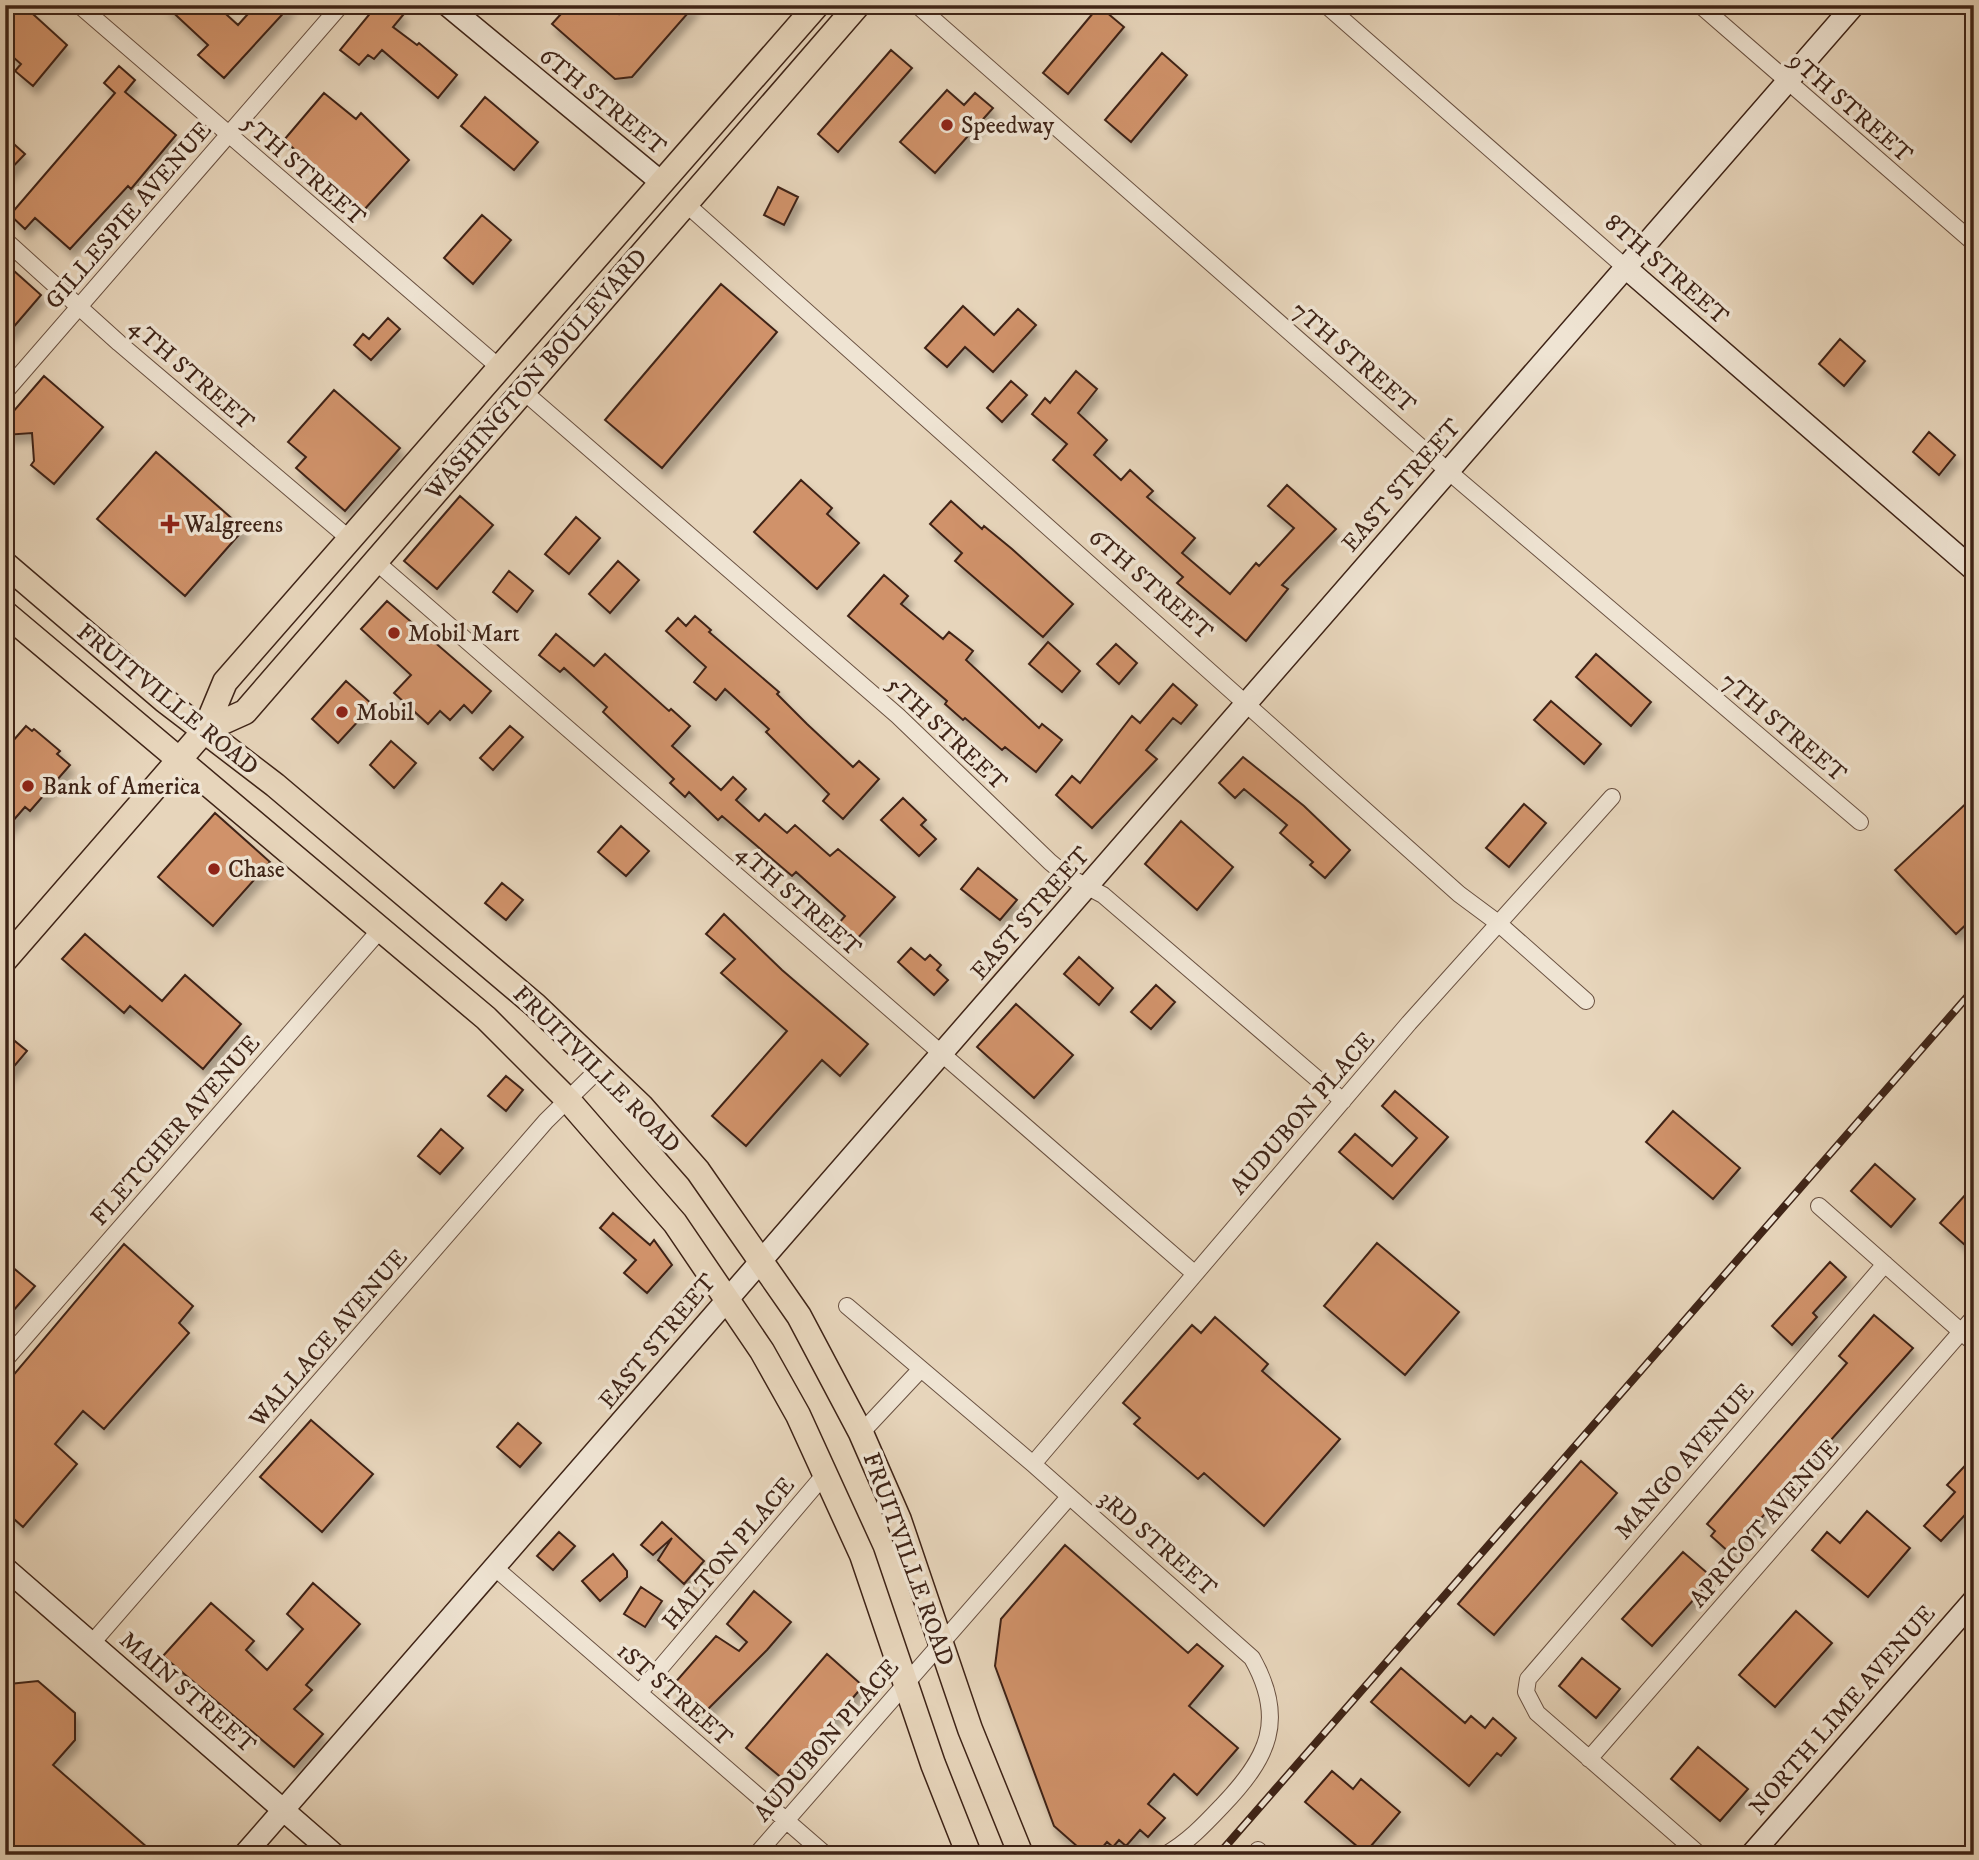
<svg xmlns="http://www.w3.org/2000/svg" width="1979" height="1860" viewBox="0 0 1979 1860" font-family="'IM FELL DW Pica',serif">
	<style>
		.building { fill: #d0926a; stroke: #3f2417; stroke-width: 2; filter: url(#shadow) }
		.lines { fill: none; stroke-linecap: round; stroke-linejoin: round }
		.street-casing { stroke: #695040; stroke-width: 18 }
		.secondary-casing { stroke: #3f2417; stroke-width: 24 }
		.primary-casing { stroke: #3f2417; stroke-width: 27 }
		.street { stroke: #efe4d3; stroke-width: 16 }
		.secondary { stroke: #efe4d3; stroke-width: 21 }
		.primary { stroke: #e7d5bb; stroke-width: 24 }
		.rail-casing { stroke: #3f2417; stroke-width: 8 }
		.rail { stroke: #efe4d3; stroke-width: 5; stroke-dasharray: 16; stroke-linecap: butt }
		.poi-dot { fill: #8f2418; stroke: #efe4d3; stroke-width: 2.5 }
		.labels { text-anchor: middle; stroke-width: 7; stroke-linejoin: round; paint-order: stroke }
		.street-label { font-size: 24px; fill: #3f2417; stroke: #efe4d3 }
		.poi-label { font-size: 24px; fill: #3f2417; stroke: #efe4d3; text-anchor: start }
	</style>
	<defs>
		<filter id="shadow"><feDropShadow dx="4.5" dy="8" stdDeviation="3.5" flood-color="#0004"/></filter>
	</defs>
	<rect width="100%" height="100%" fill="#e7d5bb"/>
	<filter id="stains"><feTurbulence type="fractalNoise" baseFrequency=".00286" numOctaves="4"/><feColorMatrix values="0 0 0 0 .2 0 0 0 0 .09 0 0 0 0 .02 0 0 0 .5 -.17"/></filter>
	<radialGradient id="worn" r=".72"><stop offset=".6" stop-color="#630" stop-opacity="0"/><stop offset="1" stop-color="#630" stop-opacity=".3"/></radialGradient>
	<path class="building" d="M 5,5 L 23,5 L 67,45 L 33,86 L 15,71 L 21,64 L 5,50 Z
		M 165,5 L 216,5 L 238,25 L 256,5 L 291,5 L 224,78 L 198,55 L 208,45 Z
		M 377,5 L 392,5 L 403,15 L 393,27 L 417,45 L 419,43 L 457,75 L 438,98 L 382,50 L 374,59 L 368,55 L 359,65 L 340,50 Z
		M 569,5 L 610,5 L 619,14 L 626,5 L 695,5 L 632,77 L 615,79 L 552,24 Z
		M 1099,6 L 1124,27 L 1068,94 L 1043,73 Z
		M 891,50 L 912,68 L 838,152 L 818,134 Z
		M 1162,53 L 1187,75 L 1131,142 L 1105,120 Z
		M 119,66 L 135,80 L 125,92 L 176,135 L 131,189 L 128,186 L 70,249 L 35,218 L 25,229 L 10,215 L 115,93 L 104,83 Z
		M 947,90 L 964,105 L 975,93 L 993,108 L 935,173 L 900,142 Z
		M 324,93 L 356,119 L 361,113 L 409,160 L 363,211 L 284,140 Z
		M 485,97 L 538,142 L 514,170 L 461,126 Z
		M 5,136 L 25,154 L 5,175 Z
		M 778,187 L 798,197 L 784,225 L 764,215 Z
		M 482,215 L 511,240 L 473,284 L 444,258 Z
		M 13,270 L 41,295 L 5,337 L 5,279 Z
		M 721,284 L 777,332 L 662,468 L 605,420 Z
		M 963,306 L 994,335 L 1018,309 L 1036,325 L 993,372 L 965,347 L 947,367 L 925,348 Z
		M 388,318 L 400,329 L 371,360 L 354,345 L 363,334 L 369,339 Z
		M 1840,339 L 1865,361 L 1844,386 L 1819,364 Z
		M 1076,371 L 1097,389 L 1078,413 L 1107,440 L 1094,455 L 1121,480 L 1130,470 L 1153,491 L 1147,497 L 1195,538 L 1182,553 L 1230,594 L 1256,563 L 1259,566 L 1294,528 L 1268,506 L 1287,485 L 1336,529 L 1282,585 L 1288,589 L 1246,641 L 1177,583 L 1183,577 L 1053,460 L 1067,444 L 1032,414 L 1045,398 L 1050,403 Z
		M 44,376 L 103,427 L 54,484 L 31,465 L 34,461 L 32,433 L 5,435 L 5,421 Z
		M 1011,381 L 1027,395 L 1002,422 L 987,408 Z
		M 334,390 L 400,448 L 345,511 L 296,468 L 306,457 L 288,442 Z
		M 1929,432 L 1955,455 L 1939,475 L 1913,452 Z
		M 156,452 L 244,529 L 185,596 L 97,519 Z
		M 801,480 L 832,508 L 827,514 L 859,543 L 817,589 L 754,532 Z
		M 460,496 L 493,525 L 437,589 L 404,561 Z
		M 951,501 L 982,529 L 984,526 L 1012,549 L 1073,604 L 1043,637 L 955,561 L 962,553 L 930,524 Z
		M 576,517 L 600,538 L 569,574 L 545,554 Z
		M 618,561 L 639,580 L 610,613 L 589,594 Z
		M 509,571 L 533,591 L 517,612 L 493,592 Z
		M 884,575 L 908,596 L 901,604 L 943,639 L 949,632 L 973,651 L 966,660 L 1039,728 L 1042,724 L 1062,740 L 1036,772 L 1005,747 L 1002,750 L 965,718 L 963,720 L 945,704 L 947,701 L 848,616 Z
		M 387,601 L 491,691 L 472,713 L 464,705 L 450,720 L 440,711 L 428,724 L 394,693 L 411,675 L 361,629 Z
		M 695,616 L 711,630 L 709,632 L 779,692 L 777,694 L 807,724 L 853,767 L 859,761 L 879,779 L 843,819 L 823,801 L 829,794 L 766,732 L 769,729 L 725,689 L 716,700 L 694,682 L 706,667 L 666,631 L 678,618 L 686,626 Z
		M 556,634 L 594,666 L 605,654 L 669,711 L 671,709 L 690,726 L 672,746 L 721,790 L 733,777 L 746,789 L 736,800 L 759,821 L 765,814 L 787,833 L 795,825 L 830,856 L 838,849 L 895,897 L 856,940 L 839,923 L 845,916 L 796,872 L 792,876 L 722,816 L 718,820 L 689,792 L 685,797 L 670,783 L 674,779 L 603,712 L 607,707 L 564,668 L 560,672 L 539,655 Z
		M 1048,642 L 1080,671 L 1062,692 L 1029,664 Z
		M 1116,644 L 1137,663 L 1119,684 L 1097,664 Z
		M 1596,654 L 1651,702 L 1631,726 L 1576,677 Z
		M 346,681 L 373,705 L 338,743 L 312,719 Z
		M 1173,684 L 1197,705 L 1181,724 L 1173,718 L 1146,750 L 1157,759 L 1092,828 L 1056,795 L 1072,776 L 1080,783 L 1132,716 L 1140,723 Z
		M 1551,701 L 1601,744 L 1584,764 L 1534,720 Z
		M 26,726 L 32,731 L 34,729 L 60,751 L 57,754 L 70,765 L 30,811 L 25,807 L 5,830 L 5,750 Z
		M 510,726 L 523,737 L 493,770 L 480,758 Z
		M 391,741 L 416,763 L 394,788 L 370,765 Z
		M 1243,757 L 1304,806 L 1350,850 L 1325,878 L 1310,865 L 1313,862 L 1280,833 L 1287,825 L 1244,789 L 1235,798 L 1219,783 Z
		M 1974,796 L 1974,917 L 1956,934 L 1895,870 Z
		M 903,798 L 926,820 L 921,825 L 936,839 L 919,856 L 881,820 Z
		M 1524,804 L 1546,823 L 1509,867 L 1486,848 Z
		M 215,813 L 270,862 L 213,926 L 158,877 Z
		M 1181,821 L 1233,867 L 1197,910 L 1145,864 Z
		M 621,826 L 649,851 L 626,876 L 598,852 Z
		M 978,868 L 1017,900 L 1000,920 L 961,889 Z
		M 502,883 L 523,900 L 506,920 L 485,903 Z
		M 724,914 L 782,970 L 868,1044 L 840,1076 L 822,1060 L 746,1146 L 712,1116 L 787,1031 L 721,973 L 735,959 L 706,934 Z
		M 85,934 L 162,1001 L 185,975 L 241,1024 L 203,1069 L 130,1006 L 124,1013 L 62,959 Z
		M 911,948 L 925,960 L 930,955 L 941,965 L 937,970 L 948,980 L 934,995 L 898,962 Z
		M 1079,957 L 1113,988 L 1099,1005 L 1064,974 Z
		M 1156,985 L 1175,1002 L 1151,1029 L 1131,1012 Z
		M 1016,1004 L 1073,1055 L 1034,1098 L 977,1047 Z
		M 5,1033 L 27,1051 L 5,1077 Z
		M 506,1076 L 523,1090 L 506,1111 L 488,1096 Z
		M 1395,1091 L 1448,1137 L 1393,1199 L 1339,1152 L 1355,1134 L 1392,1166 L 1417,1138 L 1382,1106 Z
		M 1673,1111 L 1740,1168 L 1713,1199 L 1646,1142 Z
		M 441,1129 L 463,1148 L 440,1174 L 418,1156 Z
		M 1875,1164 L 1915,1199 L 1891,1227 L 1851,1191 Z
		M 1974,1185 L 1974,1253 L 1940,1223 Z
		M 613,1213 L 650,1245 L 654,1240 L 672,1265 L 647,1293 L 624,1273 L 636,1260 L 600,1228 Z
		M 1377,1243 L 1459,1312 L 1405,1375 L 1324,1306 Z
		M 124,1244 L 193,1306 L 179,1323 L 189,1333 L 104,1429 L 83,1411 L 55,1444 L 77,1464 L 23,1527 L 5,1511 L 5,1385 Z
		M 5,1261 L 35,1286 L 5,1320 Z
		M 1830,1262 L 1846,1277 L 1813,1313 L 1817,1317 L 1792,1345 L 1772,1326 Z
		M 1874,1315 L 1913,1348 L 1730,1553 L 1711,1536 L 1715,1531 L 1707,1524 L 1847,1363 L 1839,1356 Z
		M 1215,1317 L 1268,1364 L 1262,1371 L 1340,1439 L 1264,1526 L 1204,1473 L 1198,1479 L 1134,1424 L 1140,1418 L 1123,1403 L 1192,1325 L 1201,1333 Z
		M 311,1420 L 373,1474 L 322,1532 L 260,1477 Z
		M 518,1423 L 541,1443 L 520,1467 L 497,1447 Z
		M 1974,1456 L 1974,1505 L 1941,1541 L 1924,1526 L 1955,1492 L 1947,1485 Z
		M 1581,1461 L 1617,1493 L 1494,1635 L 1458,1604 Z
		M 1867,1511 L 1910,1548 L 1868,1597 L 1812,1550 L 1827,1532 L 1840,1543 Z
		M 662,1522 L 704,1561 L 684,1584 L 658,1560 L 672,1538 L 653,1555 L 641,1545 Z
		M 559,1532 L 575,1546 L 553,1570 L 537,1556 Z
		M 1065,1545 L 1188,1653 L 1197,1644 L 1223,1666 L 1189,1706 L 1238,1748 L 1197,1795 L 1174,1774 L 1148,1804 L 1165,1818 L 1148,1837 L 1140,1830 L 1126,1846 L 1119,1840 L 1113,1847 L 1107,1842 L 1096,1855 L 1087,1855 L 1054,1826 L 995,1666 L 1001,1619 Z
		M 1683,1552 L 1713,1578 L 1652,1646 L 1622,1619 Z
		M 613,1554 L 627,1571 L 627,1577 L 600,1601 L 582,1581 Z
		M 313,1583 L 360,1624 L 306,1685 L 312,1690 L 294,1709 L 323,1734 L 294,1767 L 163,1656 L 211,1603 L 254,1641 L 246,1650 L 267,1670 L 303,1629 L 287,1614 Z
		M 641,1587 L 662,1601 L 645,1627 L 624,1614 Z
		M 754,1591 L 791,1622 L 767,1650 L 704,1713 L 673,1685 L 716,1636 L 739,1651 L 747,1642 L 727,1624 Z
		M 1796,1611 L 1832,1643 L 1775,1707 L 1739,1675 Z
		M 827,1654 L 863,1686 L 783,1779 L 746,1748 Z
		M 1582,1658 L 1620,1689 L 1596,1718 L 1559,1686 Z
		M 1401,1668 L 1465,1723 L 1471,1716 L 1485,1728 L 1493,1718 L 1516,1738 L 1501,1756 L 1497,1753 L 1469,1786 L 1371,1702 Z
		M 38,1681 L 75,1713 L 75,1740 L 53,1765 L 156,1855 L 5,1855 L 5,1688 L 9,1684 Z
		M 1698,1747 L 1748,1789 L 1720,1821 L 1671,1779 Z
		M 1332,1771 L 1353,1789 L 1361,1779 L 1400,1812 L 1365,1853 L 1305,1802 Z"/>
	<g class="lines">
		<g class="street-casing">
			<path id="street" d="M 79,5 L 500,368
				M 917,5 L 1448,471 L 1860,822
				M 1326,5 L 1626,268
				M 1700,5 L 1974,243
				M 685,203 L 1459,894 L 1498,923 L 1586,1001
				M 5,240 L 119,343 L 352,541
				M 523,391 L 898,716 L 1050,862 L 1067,876 L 1103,895 L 1343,1101
				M 5,392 L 341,5
				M 375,561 L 1194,1273
				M 1819,1206 L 1974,1343
				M 847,1306 L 1033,1464 L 1252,1658 C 1287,1720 1268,1758 1222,1806 C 1204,1825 1188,1842 1165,1855
				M 5,1360 L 380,930
				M 861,1433 L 921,1369
				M 1033,1464 L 1409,1023 L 1612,797
				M 494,1567 L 826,1855
				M 92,1643 L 546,1121 L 601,1067
				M 639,1693 L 825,1474
				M 1589,1759 L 1974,1317
				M 1258,1850 L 1263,1855
				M 756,1855 L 1069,1497
				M 1700,1855 L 1537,1713 L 1526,1692 L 1528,1679 L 1885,1264"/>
		</g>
		<g class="secondary-casing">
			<path id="secondary" d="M 447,5 L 661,182
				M 1626,268 L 1974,570
				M 5,1568 L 335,1855
				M 244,1855 L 1854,5
				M 1751,1855 L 1974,1600"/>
		</g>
		<g class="primary-casing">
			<path id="primary" d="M 5,564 L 164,700 L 275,785 L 535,1005 L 641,1106 L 698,1171 L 799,1316 L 861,1433 L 899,1520 L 970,1729 L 1021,1855
				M 5,613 L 486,1018 L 568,1100 L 675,1223 L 762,1351 L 798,1415 L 862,1555 L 933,1764 L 969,1855
				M 205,730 L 245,712 L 858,5
				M 5,960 L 205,730 L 225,682 L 817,5"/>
		</g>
		<use href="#street" class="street"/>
		<use href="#secondary" class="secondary"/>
		<use href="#primary" class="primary"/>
		<g class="rail-casing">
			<path id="rail" d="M 1218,1855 L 1974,989"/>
		</g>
		<use href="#rail" class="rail"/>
	</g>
	<g class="poi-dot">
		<circle cx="947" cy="125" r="7"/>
		<path d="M166.5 513.5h7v7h7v7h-7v7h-7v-7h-7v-7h7z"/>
		<circle cx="394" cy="633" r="7"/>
		<circle cx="342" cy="712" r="7"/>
		<circle cx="28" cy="786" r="7"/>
		<circle cx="214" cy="869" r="7"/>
	</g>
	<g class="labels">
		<g class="street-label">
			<text transform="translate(603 101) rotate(39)" y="8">6TH STREET</text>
			<text transform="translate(1851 107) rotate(41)" y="8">9TH STREET</text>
			<text transform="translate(304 170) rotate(41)" y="8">5TH STREET</text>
			<text transform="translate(128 215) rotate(-49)" y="8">GILLESPIE AVENUE</text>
			<text transform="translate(1667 269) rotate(41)" y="8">8TH STREET</text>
			<text transform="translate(1354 357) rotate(41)" y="8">7TH STREET</text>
			<text transform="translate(192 374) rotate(41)" y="8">4TH STREET</text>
			<text transform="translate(536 374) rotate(-49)" y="8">WASHINGTON BOULEVARD</text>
			<text transform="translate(1401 485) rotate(-49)" y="8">EAST STREET</text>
			<text transform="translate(1151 584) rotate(41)" y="8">6TH STREET</text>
			<text transform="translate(168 699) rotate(39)" y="8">FRUITVILLE ROAD</text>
			<text transform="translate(1784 727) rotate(40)" y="8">7TH STREET</text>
			<text transform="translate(947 733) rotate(43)" y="8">5TH STREET</text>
			<text transform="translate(799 900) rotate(41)" y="8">4TH STREET</text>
			<text transform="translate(1030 913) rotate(-49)" y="8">EAST STREET</text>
			<text transform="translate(597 1069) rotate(45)" y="8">FRUITVILLE ROAD</text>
			<text transform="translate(1302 1113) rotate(-49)" y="8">AUDUBON PLACE</text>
			<text transform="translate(175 1130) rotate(-49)" y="8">FLETCHER AVENUE</text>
			<text transform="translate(328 1338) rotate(-49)" y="8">WALLACE AVENUE</text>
			<text transform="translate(657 1341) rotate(-50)" y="8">EAST STREET</text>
			<text transform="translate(1684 1461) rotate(-49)" y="8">MANGO AVENUE</text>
			<text transform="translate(1764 1523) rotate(-49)" y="8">APRICOT AVENUE</text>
			<text transform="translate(1158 1543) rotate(41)" y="8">3RD STREET</text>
			<text transform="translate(728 1553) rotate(-50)" y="8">HALTON PLACE</text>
			<text transform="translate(909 1559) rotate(70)" y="8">FRUITVILLE ROAD</text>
			<text transform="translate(188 1692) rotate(41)" y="8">MAIN STREET</text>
			<text transform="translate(675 1694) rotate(41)" y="8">1ST STREET</text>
			<text transform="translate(1842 1710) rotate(-49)" y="8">NORTH LIME AVENUE</text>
			<text transform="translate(826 1740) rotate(-49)" y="8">AUDUBON PLACE</text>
		</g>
		<g class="poi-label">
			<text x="961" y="133">Speedway</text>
			<text x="184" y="532">Walgreens</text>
			<text x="408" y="641">Mobil Mart</text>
			<text x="356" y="720">Mobil</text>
			<text x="42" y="794">Bank of America</text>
			<text x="228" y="877">Chase</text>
		</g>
	</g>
	<rect width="1979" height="1860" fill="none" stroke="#e7d5bb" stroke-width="28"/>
	<rect x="7" y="7" width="1965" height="1846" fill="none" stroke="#3f2417" stroke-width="3.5"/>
	<rect x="14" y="14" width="1951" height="1832" fill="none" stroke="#3f2417" stroke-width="2"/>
	<rect width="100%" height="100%" filter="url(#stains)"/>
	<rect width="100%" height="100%" fill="url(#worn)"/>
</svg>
